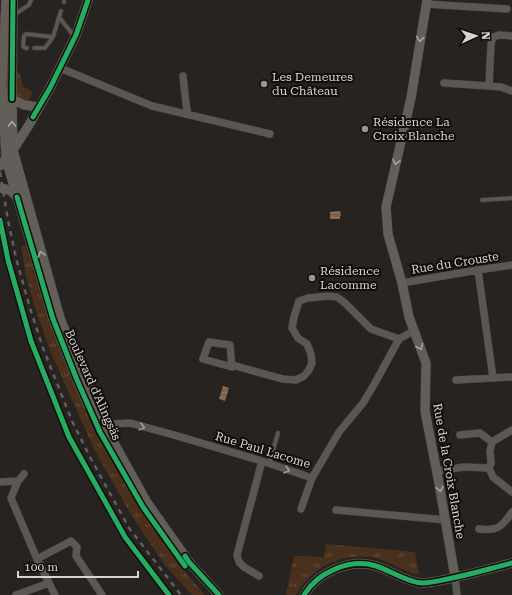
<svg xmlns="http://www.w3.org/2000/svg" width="512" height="595" viewBox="0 0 512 595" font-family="'Roboto Serif',serif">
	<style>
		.grass { fill: url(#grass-tufts) }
		.water { fill: url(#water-rules) }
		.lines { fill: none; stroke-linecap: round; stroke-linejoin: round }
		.lane-casing { stroke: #43403d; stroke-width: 5 }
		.street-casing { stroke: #43403d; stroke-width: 8 }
		.secondary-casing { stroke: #43403d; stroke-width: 10 }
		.lane { stroke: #5a5856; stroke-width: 3.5 }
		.street { stroke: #5a5856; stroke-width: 7 }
		.secondary { stroke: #625e5a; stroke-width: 9 }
		.rail { stroke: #625e5c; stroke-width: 2.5; stroke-dasharray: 5 5; stroke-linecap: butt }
		.cycleway-casing { stroke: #100d0a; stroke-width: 8 }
		.cycleway { stroke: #26ab63; stroke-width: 5 }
		.oneway { stroke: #a9a5a1 }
		.oneway2 { stroke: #a09c99 }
		.poi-dot { fill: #9b9692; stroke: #100d0a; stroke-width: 1.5 }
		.labels { text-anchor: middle; stroke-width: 4; stroke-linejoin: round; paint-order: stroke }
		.poi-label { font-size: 12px; fill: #d9d4d0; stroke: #100d0a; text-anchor: start }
		.street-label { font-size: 12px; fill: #d9d4d0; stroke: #100d0a }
	</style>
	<defs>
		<pattern id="grass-tufts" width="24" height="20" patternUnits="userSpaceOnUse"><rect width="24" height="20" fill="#49301d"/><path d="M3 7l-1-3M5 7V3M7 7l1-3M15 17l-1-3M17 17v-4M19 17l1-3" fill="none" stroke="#634d3d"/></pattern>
		<pattern id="water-rules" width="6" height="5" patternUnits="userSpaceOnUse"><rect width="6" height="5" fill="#7e624c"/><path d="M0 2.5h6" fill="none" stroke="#907865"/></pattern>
	</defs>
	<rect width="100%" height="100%" fill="#272320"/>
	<path class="grass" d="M 15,67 L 20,75 L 23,86 L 33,92 L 29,100 C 24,101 20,98 16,95 Z
		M 21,245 L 26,246 L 45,308 L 63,358 L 96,434 L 127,487 L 159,537 L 187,574 L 205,595 L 192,595 L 165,565 L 150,543 L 130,513 L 95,451 L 51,353 L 34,305 L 26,276 Z
		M 326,544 L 415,552 L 419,575 C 406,573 396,565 384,561 C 351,548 312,565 296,595 L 286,595 L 294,556 L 324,557 Z"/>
	<path class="water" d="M 340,211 L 341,216 L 340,216 L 340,219 L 330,219 L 330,212 Z
		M 223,386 L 229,388 L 225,401 L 219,399 Z"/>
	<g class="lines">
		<g class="lane-casing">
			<path id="lane" d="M 64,2 L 64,0
				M 61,11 L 59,17 L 74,36
				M 15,14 L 29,5 L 31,0
				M 27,48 L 25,48 L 23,46 L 24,36 L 26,34 L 53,37
				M 34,48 L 45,48 L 53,37 L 59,17
				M 482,200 L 512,198
				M 269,464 L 278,433"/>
		</g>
		<g class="street-casing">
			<path id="street" d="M 426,4 L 507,9
				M 512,36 L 499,35 L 493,37 L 491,44 L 489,86 L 501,87 L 512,91
				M 60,68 L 152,106 L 270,134
				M 183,76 L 186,104 L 188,114
				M 444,83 L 489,86
				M 478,270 L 493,378
				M 402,283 L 478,270 L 512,265
				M 209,342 L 230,345 L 232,367 L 203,359 Z
				M 232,365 L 283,379 L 296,380 L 304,376 L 309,370 L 312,363 L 311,354 L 307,344 L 298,338 L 292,328 L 294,317 L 299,301 L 308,298 L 328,296 L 337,297 L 345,303 L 371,329 L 399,339
				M 456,380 L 512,377
				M 104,425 L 110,424 L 130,423 L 174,435 L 262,461 L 312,478
				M 460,435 L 480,433 L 492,442
				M 489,468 L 491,463 L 490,451 L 492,442 L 512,430
				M 437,471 L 464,467 L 489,468 L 493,477 L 512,492
				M 24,474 L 18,481 L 11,498 L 37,559 L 49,583
				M 0,482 L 18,481
				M 301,509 L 312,478 L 339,432 L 363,403 L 375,383 L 399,339 L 413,331
				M 336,510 L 446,520
				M 479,529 C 498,531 502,527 512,512
				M 37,559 L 71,541 L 77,547 L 76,556 L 102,595
				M 259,576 L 244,567 L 239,562 L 237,555 L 262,461
				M 455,577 L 457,595
				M 16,595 L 49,583 L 55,595"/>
		</g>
		<g class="secondary-casing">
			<path id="secondary" d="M 6,0 L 2,84 L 6,159 L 53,319 L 77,380 L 88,405
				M 13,0 L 12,99 L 13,150 L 60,318 L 83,377 L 104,425 L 146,501 L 189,562 L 219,595
				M 427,0 L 411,98 L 386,207 L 388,234 L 402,283 L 409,317 L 426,363 L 425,411 L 438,478 L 455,577
				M 12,99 L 24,105 L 39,107
				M 0,166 L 13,150 L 29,125 L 50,88 L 76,35 L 88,0
				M 0,188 C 7,188 12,191 17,197
				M 304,595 C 318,572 350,558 376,566 C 389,570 409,583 422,583 C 432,583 442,580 452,578 C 472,574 492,568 512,563"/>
		</g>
		<use href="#lane" class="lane"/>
		<use href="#street" class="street"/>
		<use href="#secondary" class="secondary"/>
		<path class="rail" d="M 0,172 L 8,220 L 16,258 L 30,308 L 43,348 L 72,421 L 90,457 L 129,528 L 181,595"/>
		<g class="cycleway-casing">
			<path id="cycleway" d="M 12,99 L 13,0
				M 33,117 L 50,88 L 76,35 L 88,0
				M 17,197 L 53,319 L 77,380 L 100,432 L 143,507 L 185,566
				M 0,220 L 8,260 L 31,341 L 69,437 L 125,537 L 169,595
				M 185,556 L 189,562 L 219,595
				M 304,595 C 318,572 350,558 376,566 C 389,570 409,583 422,583 C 432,583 442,580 452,578 C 472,574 492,568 512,563"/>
		</g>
		<use href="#cycleway" class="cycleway"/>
	</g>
	<defs><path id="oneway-chevron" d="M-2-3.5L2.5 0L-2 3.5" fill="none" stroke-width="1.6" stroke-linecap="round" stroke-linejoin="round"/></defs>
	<g class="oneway">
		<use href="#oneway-chevron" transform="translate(420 39) rotate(99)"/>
		<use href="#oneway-chevron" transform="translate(12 124) rotate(-91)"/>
		<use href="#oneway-chevron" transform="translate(396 162) rotate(103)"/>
		<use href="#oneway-chevron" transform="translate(41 254) rotate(-106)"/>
		<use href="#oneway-chevron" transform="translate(420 347) rotate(68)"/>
		<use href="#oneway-chevron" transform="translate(440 489) rotate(80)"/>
	</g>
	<g class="oneway2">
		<use href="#oneway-chevron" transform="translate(142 427) rotate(15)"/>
		<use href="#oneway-chevron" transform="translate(287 470) rotate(18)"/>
	</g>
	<g class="poi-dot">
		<circle cx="264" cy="84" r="4"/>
		<circle cx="365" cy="129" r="4"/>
		<circle cx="312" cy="278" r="4"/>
	</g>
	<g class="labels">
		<g class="poi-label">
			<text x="272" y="81">Les Demeures<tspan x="272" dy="14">du Château</tspan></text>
			<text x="373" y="126">Résidence La<tspan x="373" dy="14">Croix Blanche</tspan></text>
			<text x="320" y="275">Résidence<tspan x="320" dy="14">Lacomme</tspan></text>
		</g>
		<g class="street-label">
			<text transform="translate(455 263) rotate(-9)" y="4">Rue du Crouste</text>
			<text transform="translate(93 385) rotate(66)" y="4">Boulevard d'Alingsäs</text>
			<text transform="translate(263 450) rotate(17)" y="4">Rue Paul Lacome</text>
			<text transform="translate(449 471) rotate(80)" y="4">Rue de la Croix Blanche</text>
		</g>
	</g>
	<g transform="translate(476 36) rotate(87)" stroke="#100d0a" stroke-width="3" paint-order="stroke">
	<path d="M0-3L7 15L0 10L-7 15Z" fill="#d9d4d0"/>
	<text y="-6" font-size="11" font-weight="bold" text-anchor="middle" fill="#d9d4d0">N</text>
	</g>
	<path d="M18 571v6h120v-6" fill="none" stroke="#d9d4d0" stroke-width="2"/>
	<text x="24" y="571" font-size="12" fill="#d9d4d0" stroke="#100d0a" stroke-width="3" paint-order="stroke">100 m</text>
</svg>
